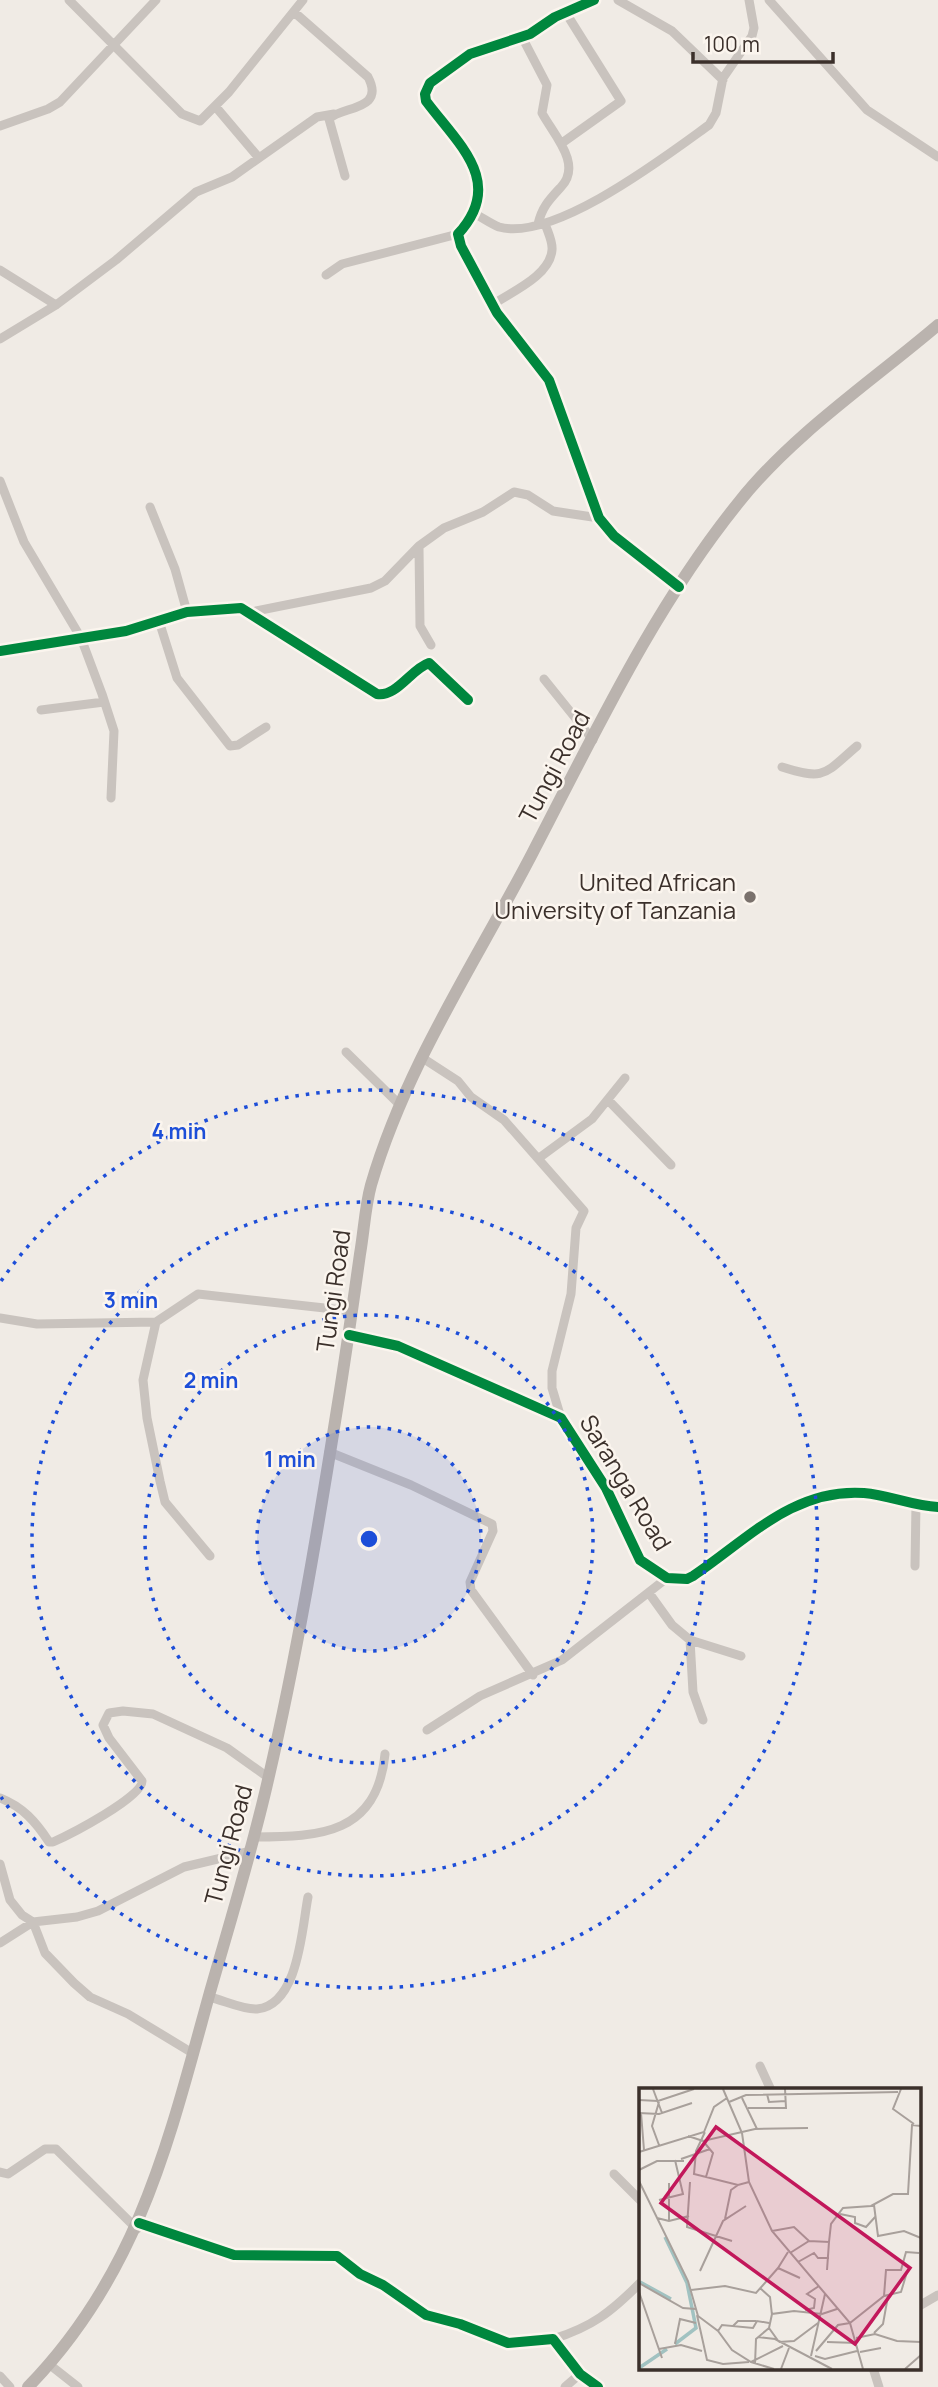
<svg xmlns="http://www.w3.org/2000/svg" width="938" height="2387" viewBox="0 0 938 2387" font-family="Manrope,sans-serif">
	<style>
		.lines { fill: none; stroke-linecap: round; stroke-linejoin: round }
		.minor { stroke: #c9c3be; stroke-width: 9 }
		.secondary { stroke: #bab3ae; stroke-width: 12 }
		.cycleway-casing { stroke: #fbf5ee; stroke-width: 15 }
		.cycleway { stroke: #00873e; stroke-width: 10 }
		.ring { fill: none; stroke: #1d4ed8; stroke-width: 3.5; stroke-dasharray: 3.5 7 }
		.poi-dot { fill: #7a716c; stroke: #fbf5ee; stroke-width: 2.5 }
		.labels { text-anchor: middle; stroke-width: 5; stroke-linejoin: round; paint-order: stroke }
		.street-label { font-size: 24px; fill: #3b302b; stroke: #fbf5ee }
		.poi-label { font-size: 24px; fill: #3b302b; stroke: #fbf5ee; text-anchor: end }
		.inset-river { fill: none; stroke: #a1c2c1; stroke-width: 3.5 }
		.inset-road { fill: none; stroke: #a8a09b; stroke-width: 2 }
		.view { fill: #c2185b; fill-opacity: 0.15; stroke: #c2185b; stroke-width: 3.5 }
		.inset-edge { fill: none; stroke: #3b302b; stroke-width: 3.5 }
		.centre { fill: #1d4ed8; stroke: #fbf5ee; stroke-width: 3.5 }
		.ring-label { font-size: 21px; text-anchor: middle; font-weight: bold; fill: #1d4ed8; stroke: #fbf5ee; stroke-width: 5; stroke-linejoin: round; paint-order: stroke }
	</style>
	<rect width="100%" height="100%" fill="#f0ebe5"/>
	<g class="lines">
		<path class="minor" d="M 69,0 L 182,114 L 200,121 L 229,92 L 303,0
			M 594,0 L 555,17 L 530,34 L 470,54 L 430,83 L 425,94 L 426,101 C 458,144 506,182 458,234 L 461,246 L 497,313 L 549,380 L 599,518 L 614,536 L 679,587
			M 618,0 L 672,31 L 723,80
			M 769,0 L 867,110 L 938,157
			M 294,12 L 368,77 C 386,111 341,106 329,119 L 345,176
			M 522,37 L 547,85 L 542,113 C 553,134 583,164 561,187 C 549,200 542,207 538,224
			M 215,106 L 259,158
			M 0,126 L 48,109 L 60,102 L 156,0
			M 562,143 L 621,101 L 566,13
			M 475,214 C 483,218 491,224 499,227 C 554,242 666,156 709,125 L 716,113 L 723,78 L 752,36 L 754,28 L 749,0
			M 0,270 L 56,305
			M 326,275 L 342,264 L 458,234
			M 492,305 C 511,292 550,276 552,250 C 553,241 547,231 545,223
			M 0,339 L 56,305 L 116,260 L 196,192 L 232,177 L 317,117 L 334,114
			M 0,481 L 24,542 L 81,638 L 102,694 L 114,731 L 111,798
			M 150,507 L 175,569 L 187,612
			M 419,548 L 420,626 L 431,645
			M 246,613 L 371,588 L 385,581 L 419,546 L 444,528 L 483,512 L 514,492 L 528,495 L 553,511 L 599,518
			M 159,621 L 177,678 L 230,746 L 238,745 L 266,727
			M 0,651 L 126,631 L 187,612 L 241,608 L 377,694 C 397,697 411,669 429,663 L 468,700
			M 544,679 L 593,740
			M 41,710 L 104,702
			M 782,767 C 826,781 824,774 857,746
			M 346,1052 L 400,1105
			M 421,1057 L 458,1081 L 471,1097 L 504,1120 L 584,1211 L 576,1228 L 571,1294 L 552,1371 L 552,1388 L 561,1418
			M 608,1100 L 671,1165
			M 539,1158 L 592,1119 L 625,1078
			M 0,1318 L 37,1324 L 156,1322
			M 349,1335 L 398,1346 L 561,1418 L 606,1488 L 640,1560 L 667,1578 L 687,1579 L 693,1576 C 747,1540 793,1488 864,1493 C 889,1495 913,1506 938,1507
			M 329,1452 L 411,1485 L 492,1524 L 493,1531 L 470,1582 L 471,1590 L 533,1675
			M 210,1556 L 165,1502 L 160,1481 L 147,1418 L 143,1380 L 156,1322 L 198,1294 L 352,1311
			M 915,1566 L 916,1504
			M 649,1593 L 672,1625 L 690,1640 L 693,1692 L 703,1720
			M 690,1640 L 741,1656
			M 427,1730 L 480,1696 L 562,1660 L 667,1578
			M 0,1798 C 23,1807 36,1822 49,1842 L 53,1842 C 69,1835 143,1797 142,1781 L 109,1738 L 103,1725 L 109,1713 L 123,1711 L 153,1714 L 227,1748 L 269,1778
			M 254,1837 C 321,1837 377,1834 385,1754
			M 0,1864 L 10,1900 L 22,1915 L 33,1922 L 45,1953 L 74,1983 L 90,1997 L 128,2014 L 194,2054
			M 0,1943 L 33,1922 L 77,1917 L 98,1911 L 184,1867 L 251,1851
			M 209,1997 C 223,2000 243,2010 257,2009 C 299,2005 302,1927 308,1897
			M 760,2066 L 771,2090
			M 0,2172 L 8,2174 L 45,2149 L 56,2149 L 137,2229
			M 614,2174 L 640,2200
			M 139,2223 L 234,2255 L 337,2256 L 360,2274 L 383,2285 L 426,2315 L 460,2324 L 508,2343 L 553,2339 L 580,2374 L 598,2387
			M 919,2306 L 938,2295
			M 553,2339 C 592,2327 611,2312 640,2283
			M 50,2365 L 78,2387
			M 873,2368 L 879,2387
			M 0,2376 L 10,2387
			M 565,2387 L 580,2374"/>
		<path class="secondary" d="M 28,2387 C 139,2273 169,2140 210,1992 C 230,1922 252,1851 268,1780 C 297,1655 318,1529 338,1403 C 346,1354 353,1304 360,1254 C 364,1231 365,1207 371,1185 C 406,1065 476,962 533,852 C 595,733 654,607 739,502 C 793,434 871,382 938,325"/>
		<g class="cycleway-casing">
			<path id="cycleway" d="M 594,0 L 555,17 L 530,34 L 470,54 L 430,83 L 425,94 L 426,101 C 458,144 506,182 458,234 L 461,246 L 497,313 L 549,380 L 599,518 L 614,536 L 679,587
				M 0,651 L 126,631 L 187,612 L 241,608 L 377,694 C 397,697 411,669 429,663 L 468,700
				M 349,1335 L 398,1346 L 561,1418 L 606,1488 L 640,1560 L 667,1578 L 687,1579 L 693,1576 C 747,1540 793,1488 864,1493 C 889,1495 913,1506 938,1507
				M 139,2223 L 234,2255 L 337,2256 L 360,2274 L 383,2285 L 426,2315 L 460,2324 L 508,2343 L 553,2339 L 580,2374 L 598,2387"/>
		</g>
		<use href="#cycleway" class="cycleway"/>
	</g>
	<circle cx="369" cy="1539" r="112" fill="#1d4ed8" fill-opacity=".12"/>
	<g class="ring">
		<circle cx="369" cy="1539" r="112"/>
		<circle cx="369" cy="1539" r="224"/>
		<circle cx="369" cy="1539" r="337"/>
		<path d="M1 1281A449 449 0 1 1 1 1797"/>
	</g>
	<circle class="poi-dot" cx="750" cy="897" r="7"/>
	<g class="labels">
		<g class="street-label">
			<text transform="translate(555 767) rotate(-62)" y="8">Tungi Road</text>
			<text transform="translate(334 1291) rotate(-82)" y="8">Tungi Road</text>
			<text transform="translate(625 1483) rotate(59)" y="8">Saranga Road</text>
			<text transform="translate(229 1845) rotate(-75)" y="8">Tungi Road</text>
		</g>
		<g class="poi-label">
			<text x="736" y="891">United African<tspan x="736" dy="28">University of Tanzania</tspan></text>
		</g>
	</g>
	<g transform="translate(639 2088)">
		<rect width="282" height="282" fill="#f0ebe5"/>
		<path class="inset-river" d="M 26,149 L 48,195 L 57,240 L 36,256M 1,194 L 32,211M 0,280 L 28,261"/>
		<path class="inset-road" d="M 14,1 L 23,25M 84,1 L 103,45 L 110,94 L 133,143 L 211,235 L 224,281M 262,1 L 254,21 L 275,36M 128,6 L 130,14 L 147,13M 103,10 L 118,41M 0,12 L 19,13 L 55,1M 20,14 L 13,38 L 20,57M 90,14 L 107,7 L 259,4M 109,20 L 147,20 L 146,1M 0,25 L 20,26 L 53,15M 2,25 L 5,62M 66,44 L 57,63 L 55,86 L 99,97 L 110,94M 49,48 L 64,53 L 116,41 L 169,40M 64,53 L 74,65 L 67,89M 0,64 L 65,44 L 75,19 L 88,10M 42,71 L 71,61M 0,82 L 18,73 L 45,73M 0,93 L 49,193 L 59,228 L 79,243 L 93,262 L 112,274 L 135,281M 51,94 L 48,139 L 93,153M 20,112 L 44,106 L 36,72M 235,117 L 239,148 L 265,143 L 282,150M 201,126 L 216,129 L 216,135 L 227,139 L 237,128M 18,130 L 30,133 L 50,128M 86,131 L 92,102 L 99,97M 30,133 L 30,95M 133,143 L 155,139 L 170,153M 149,164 L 139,180 L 161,190M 151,165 L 170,153 L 190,154 L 192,136 L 204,120 L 232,118 L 254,106 L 269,106 L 273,37 L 282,38M 159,174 L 175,165 L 179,170 L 190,170M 188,182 L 190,154M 61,183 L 84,133 L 107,118M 0,195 L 44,220 L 57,221M 121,200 L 131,209 L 133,227M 52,202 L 86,198 L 117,205 L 139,180M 0,204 L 23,270M 245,208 L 247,182 L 262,182 L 267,164 L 280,165M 166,222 L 175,220 L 176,211 L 168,206 L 180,198M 58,227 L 68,272 L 84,276 L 110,274M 211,235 L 245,208 L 262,204 L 268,184M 94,238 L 99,233 L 117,233M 79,243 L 83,237 L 114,240 L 118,233 L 130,235M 235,245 L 244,236 L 249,208M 119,249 L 136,251 L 193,281M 217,250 L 236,246 L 258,253 L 282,254M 140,254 L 130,240 L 133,226 L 155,223 L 183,226 L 198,221M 140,254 L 155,253 L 179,235M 188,254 L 218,255M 36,256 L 41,231 L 57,235M 20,261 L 42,257 L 63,263M 177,263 L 199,237 L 211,235M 221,264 L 242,260M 172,268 L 186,206M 176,268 L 186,271 L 218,263M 112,274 L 144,258M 116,276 L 117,251 L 130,240M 142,281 L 150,260M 266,281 L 282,267"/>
		<path class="view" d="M 77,39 L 271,180 L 216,256 L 22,115 Z"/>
		<rect width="282" height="282" class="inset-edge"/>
	</g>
	<circle cx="369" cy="1539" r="10" class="centre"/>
	<g class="ring-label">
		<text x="179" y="1139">4 min</text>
		<text x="131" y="1308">3 min</text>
		<text x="211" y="1388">2 min</text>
		<text x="290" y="1467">1 min</text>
	</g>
	<path d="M693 52v10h140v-10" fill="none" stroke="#3b302b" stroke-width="3.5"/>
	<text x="704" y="52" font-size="21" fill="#3b302b" stroke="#fbf5ee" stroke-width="5" paint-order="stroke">100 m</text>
</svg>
